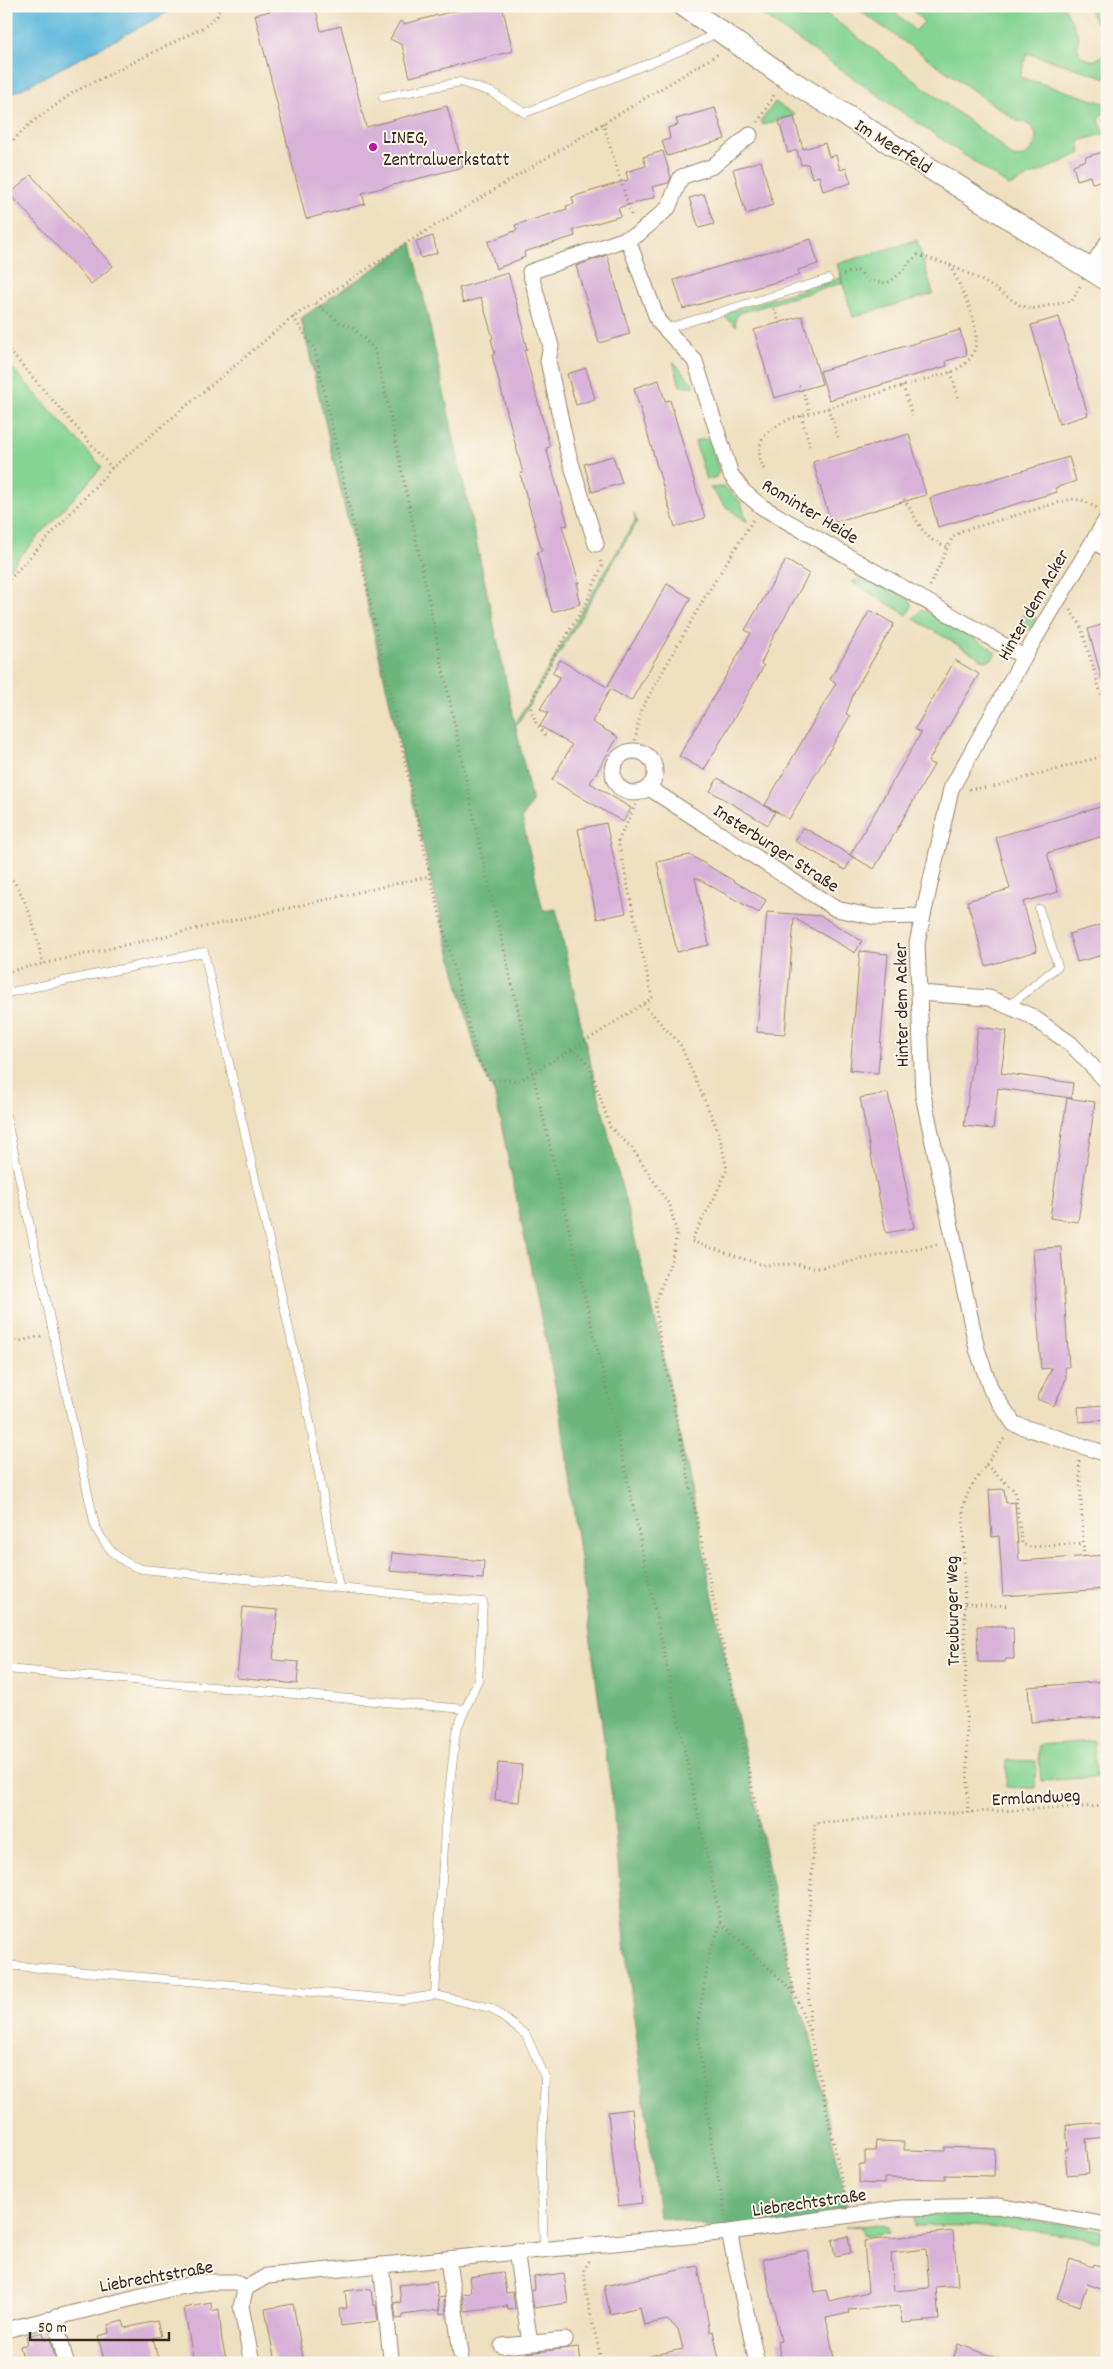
<svg xmlns="http://www.w3.org/2000/svg" width="1113" height="2369" viewBox="0 0 1113 2369" font-family="Dekko,sans-serif">
	<style>
		.green { fill: #85d493; stroke: #607f58 }
		.forest { fill: #6cb67d; stroke: #54704e }
		.water { fill: #61bade; stroke: #4e727e }
		.building { fill: #d8b2d9; fill-rule: evenodd }
		.lines { fill: none; stroke-linecap: round; stroke-linejoin: round }
		.lane-casing { stroke: #95856f; stroke-width: 9 }
		.street-casing { stroke: #95856f; stroke-width: 17 }
		.secondary-casing { stroke: #95856f; stroke-width: 23 }
		.path { stroke: #95856f; stroke-width: 3; stroke-dasharray: 1 4; stroke-linecap: butt }
		.lane { stroke: #fff; stroke-width: 8 }
		.street { stroke: #fff; stroke-width: 15 }
		.secondary { stroke: #fff; stroke-width: 21 }
		.poi-dot { fill: #b5179e; stroke: #fbf7ec; stroke-width: 2 }
		.labels { text-anchor: middle; stroke-width: 4; stroke-linejoin: round; paint-order: stroke }
		.poi-label { font-size: 19px; fill: #3b2a1e; stroke: #fbf7ec; text-anchor: start }
		.street-label { font-size: 19px; fill: #3b2a1e; stroke: #fbf7ec }
	</style>
	<rect width="100%" height="100%" fill="#fbf7ec"/>
	<filter id="ink" filterUnits="userSpaceOnUse"><feTurbulence type="fractalNoise" baseFrequency=".02" numOctaves="2"/><feDisplacementMap in="SourceGraphic" scale="10" xChannelSelector="R" yChannelSelector="G"/><feConvolveMatrix kernelMatrix="1 2 1 2 8 2 1 2 1" color-interpolation-filters="sRGB"/></filter>
	<filter id="wash" filterUnits="userSpaceOnUse"><feTurbulence type="fractalNoise" baseFrequency=".0096" numOctaves="4" result="noise"/><feDisplacementMap in="SourceGraphic" scale="20" xChannelSelector="R" yChannelSelector="G"/><feGaussianBlur stdDeviation="1.12" result="paint"/><feColorMatrix in="noise" values="0 0 0 0 0 0 0 0 0 0 0 0 0 0 0 0 0 1.4 0 .05"/><feComposite in="paint" operator="in"/></filter>
	<g filter="url(#wash)">
		<rect width="100%" height="100%" fill="#efe0c0"/>
		<path class="green" d="M 749,6 L 816,6 L 1002,146 C 1021,181 1059,126 1017,121 L 853,6 L 889,6 L 915,31 L 924,22 L 909,6 L 1064,6 L 1079,37 C 1074,50 1081,61 1095,60 L 1103,55 L 1107,46 L 1107,78 L 1027,53 L 1020,77 L 1107,104 L 1107,112 C 1092,117 1102,127 1107,133 L 1079,141 L 1081,153 L 1009,186 Z
			M 1087,6 L 1106,6 L 1107,44 L 1106,40 Z
			M 775,102 L 795,115 L 763,125 L 761,121 Z
			M 917,240 L 933,294 L 853,317 L 837,264 Z
			M 841,278 L 842,283 L 740,313 L 735,319 L 736,326 L 724,316 L 724,313 Z
			M 6,361 L 102,467 L 6,572 Z
			M 673,361 L 695,386 L 680,386 Z
			M 705,439 L 710,442 L 719,471 L 716,477 L 706,480 L 695,441 Z
			M 724,487 L 741,502 L 747,522 L 725,506 L 710,488 Z
			M 634,513 L 637,522 L 517,725 L 517,721 L 635,521 Z
			M 862,578 L 874,579 L 910,600 L 912,606 L 907,615 L 852,582 Z
			M 1030,602 L 1036,622 L 1024,633 L 1021,620 Z
			M 922,609 L 991,648 L 996,653 L 992,659 L 985,661 L 914,619 Z
			M 1094,1741 L 1096,1777 L 1041,1781 L 1038,1745 Z
			M 1007,1760 L 1036,1761 L 1035,1788 L 1006,1787 Z
			M 940,2214 L 1019,2218 L 1101,2230 L 1099,2241 C 1038,2229 976,2224 914,2226 L 913,2216 Z
			M 877,2224 L 888,2227 L 889,2233 L 863,2235 L 862,2227 L 845,2228 Z"/>
		<path class="forest" d="M 412,243 L 532,802 L 522,818 L 543,911 L 556,909 L 582,1029 L 660,1339 L 794,1992 L 810,2033 L 849,2216 L 729,2232 L 659,2216 L 626,1952 L 613,1807 L 560,1409 L 495,1095 L 478,1060 L 430,876 L 301,318 Z"/>
		<path class="water" d="M 6,6 L 180,6 L 6,97 Z"/>
		<g id="blocks">
			<path class="building" d="M 288,6 L 315,6 L 321,31 L 341,26 L 366,127 L 447,106 L 463,167 L 362,193 L 365,204 L 306,219 L 255,15 Z
				M 473,6 L 502,6 L 513,51 L 410,77 L 402,45 L 390,39 L 400,21 L 404,24 Z
				M 715,108 L 725,139 L 667,156 L 662,141 L 670,139 L 668,128 L 678,125 L 676,119 Z
				M 794,117 L 803,149 L 825,143 L 829,157 L 836,155 L 840,170 L 846,168 L 851,183 L 823,191 L 819,176 L 812,178 L 808,164 L 801,165 L 797,150 L 788,153 L 779,121 Z
				M 663,151 L 671,178 L 668,183 L 652,187 L 655,197 L 618,208 L 621,216 L 573,230 L 575,236 L 524,252 L 525,257 L 496,269 L 488,242 L 517,230 L 515,225 L 567,209 L 566,206 L 574,204 L 572,197 L 628,180 L 626,172 L 646,166 L 643,157 Z
				M 1107,151 L 1107,179 L 1092,183 L 1090,176 L 1077,180 L 1073,165 L 1086,160 L 1085,157 Z
				M 761,161 L 773,205 L 746,214 L 733,169 Z
				M 31,175 L 113,266 L 91,284 L 10,194 Z
				M 704,194 L 714,224 L 699,228 L 689,198 Z
				M 433,236 L 437,253 L 421,258 L 416,241 Z
				M 811,239 L 818,264 L 798,270 L 800,275 L 683,309 L 674,280 Z
				M 607,255 L 630,334 L 599,343 L 576,266 Z
				M 508,273 L 524,329 L 522,330 L 527,349 L 524,350 L 550,447 L 546,448 L 568,525 L 562,526 L 579,583 L 577,583 L 579,591 L 577,592 L 580,604 L 552,612 L 537,552 L 542,551 L 520,474 L 523,473 L 492,355 L 495,354 L 491,339 L 493,338 L 481,298 L 463,303 L 459,288 Z
				M 802,316 L 822,384 L 774,398 L 754,330 Z
				M 1059,317 L 1088,415 L 1059,424 L 1031,325 Z
				M 960,330 L 967,355 L 946,361 L 947,366 L 829,400 L 820,371 Z
				M 586,368 L 595,399 L 576,405 L 567,374 Z
				M 659,380 L 665,401 L 670,400 L 705,518 L 675,527 L 634,388 Z
				M 909,434 L 926,495 L 831,523 L 813,462 Z
				M 613,456 L 622,483 L 592,492 L 584,464 Z
				M 1069,457 L 1076,481 L 1055,488 L 1057,492 L 938,527 L 930,498 Z
				M 786,560 L 809,574 L 771,641 L 761,664 L 764,666 L 704,770 L 679,756 L 751,633 L 745,630 Z
				M 667,584 L 691,598 L 631,701 L 610,689 L 592,722 L 618,737 L 590,783 L 631,808 L 623,822 L 552,780 L 572,745 L 540,726 L 548,713 L 540,709 L 560,677 L 552,673 L 560,660 L 607,687 Z
				M 870,610 L 894,624 L 855,690 L 846,714 L 850,716 L 789,819 L 765,805 L 836,683 L 830,679 Z
				M 1107,623 L 1107,679 L 1102,679 L 1088,629 Z
				M 955,660 L 979,674 L 928,762 L 934,765 L 874,869 L 850,855 L 921,733 L 915,729 Z
				M 718,778 L 775,812 L 768,825 L 710,791 Z
				M 1107,805 L 1107,835 L 1047,853 L 1058,892 L 1023,902 L 1037,951 L 986,966 L 967,901 L 1010,889 L 996,837 Z
				M 606,823 L 626,913 L 597,919 L 578,829 Z
				M 803,827 L 853,857 L 845,870 L 795,841 Z
				M 690,855 L 766,900 L 759,913 L 695,877 L 709,945 L 677,952 L 657,862 Z
				M 767,912 L 821,916 L 862,941 L 855,953 L 794,918 L 785,1034 L 757,1032 Z
				M 1107,923 L 1107,954 L 1077,962 L 1069,934 Z
				M 860,951 L 888,954 L 878,1073 L 850,1070 Z
				M 978,1027 L 1007,1031 L 1001,1073 L 1073,1083 L 1071,1098 L 998,1088 L 993,1129 L 964,1126 Z
				M 888,1093 L 914,1228 L 886,1233 L 860,1098 Z
				M 1067,1098 L 1095,1102 L 1078,1222 L 1050,1218 Z
				M 1061,1247 L 1069,1367 L 1065,1367 L 1066,1379 L 1054,1406 L 1037,1399 L 1052,1368 L 1041,1369 L 1033,1249 Z
				M 1107,1405 L 1107,1420 L 1079,1422 L 1078,1407 Z
				M 1004,1489 L 1006,1503 L 1015,1502 L 1019,1561 L 1107,1555 L 1107,1589 L 1003,1596 L 999,1536 L 992,1537 L 989,1490 Z
				M 392,1553 L 484,1561 L 483,1579 L 390,1571 Z
				M 243,1607 L 278,1610 L 273,1660 L 299,1662 L 297,1684 L 237,1678 Z
				M 977,1626 L 1005,1626 L 1005,1628 L 1013,1628 L 1014,1659 L 1006,1659 L 1005,1662 L 978,1662 Z
				M 1107,1681 L 1107,1717 L 1031,1722 L 1028,1687 Z
				M 498,1763 L 522,1765 L 519,1802 L 495,1800 Z
				M 632,2109 L 642,2203 L 618,2206 L 608,2112 Z
				M 1107,2122 L 1107,2137 L 1086,2139 L 1089,2173 L 1067,2175 L 1065,2150 L 1068,2150 L 1066,2125 Z
				M 876,2141 L 904,2142 L 904,2150 L 945,2151 L 945,2147 L 995,2149 L 994,2176 L 945,2175 L 945,2179 L 884,2178 L 884,2184 L 859,2183 L 859,2165 L 865,2165 L 865,2151 L 875,2151 Z
				M 953,2231 L 958,2285 L 936,2287 L 939,2320 L 902,2323 L 900,2306 L 848,2310 L 849,2313 L 826,2318 L 835,2363 L 782,2363 L 777,2342 L 781,2341 L 763,2259 L 807,2250 L 815,2292 L 826,2290 L 829,2301 L 868,2292 L 864,2241 ZM 926,2249 L 929,2288 L 894,2291 L 891,2253 Z
				M 848,2236 L 851,2253 L 835,2256 L 832,2240 Z
				M 1070,2259 L 1093,2267 L 1094,2264 L 1107,2268 L 1107,2291 L 1087,2284 L 1080,2306 L 1057,2298 Z
				M 698,2266 L 710,2332 L 713,2331 L 719,2359 L 702,2363 L 651,2363 L 650,2356 L 683,2349 L 678,2329 L 667,2320 L 644,2325 L 640,2307 L 610,2314 L 604,2286 Z
				M 503,2272 L 506,2293 L 513,2292 L 515,2309 L 508,2310 L 507,2304 L 507,2306 L 465,2311 L 462,2294 L 471,2293 L 469,2277 Z
				M 564,2273 L 568,2303 L 534,2308 L 531,2290 L 535,2289 L 534,2277 Z
				M 436,2281 L 438,2298 L 444,2297 L 446,2313 L 440,2314 L 438,2299 L 439,2310 L 403,2315 L 403,2318 L 396,2319 L 394,2303 L 401,2302 L 399,2285 Z
				M 361,2289 L 371,2290 L 373,2305 L 376,2305 L 378,2321 L 341,2326 L 339,2309 L 347,2308 L 345,2291 Z
				M 211,2303 L 212,2311 L 219,2309 L 222,2341 L 227,2363 L 194,2363 L 184,2308 Z
				M 293,2304 L 304,2363 L 275,2363 L 265,2309 Z
				M 123,2321 L 125,2328 L 157,2321 L 161,2336 L 153,2338 L 159,2363 L 105,2363 L 98,2336 L 109,2333 L 108,2325 Z
				M 43,2332 L 45,2340 L 51,2339 L 56,2363 L 24,2363 L 20,2346 L 28,2344 L 26,2336 Z
				M 958,2344 L 1006,2361 L 1006,2363 L 952,2363 Z
				M 579,2347 L 581,2363 L 527,2363 L 526,2353 Z"/>
		</g>
	</g>
	<g filter="url(#ink)">
		<use href="#blocks" fill-opacity="0" stroke="#95856f" stroke-width="1"/>
		<g class="lines">
			<g class="lane-casing">
				<path id="lane" d="M 383,97 L 460,82 L 491,92 L 525,113 L 687,48 L 716,33
					M 665,329 L 828,279
					M 6,993 L 204,952 L 310,1422 L 339,1588
					M 1009,1006 L 1058,966 L 1039,909
					M 6,1116 L 95,1526 C 106,1548 118,1562 142,1569 L 483,1602 L 478,1680 L 456,1731 L 445,1829 L 435,1995 L 491,2008 L 526,2035 L 545,2077 L 541,2169 L 544,2248
					M 6,1669 L 465,1709
					M 6,1965 L 403,2000 L 435,1995"/>
			</g>
			<g class="street-casing">
				<path id="street" d="M 628,240 L 658,321 L 695,361 L 731,475 L 744,492 L 762,507 L 1024,657
					M 1090,269 L 1107,243
					M 1107,518 L 1024,657 L 951,789 L 917,943 L 923,1095 L 977,1349 L 991,1390 L 1014,1424 L 1107,1454
					M 1093,541 L 1107,549
					M 596,544 L 568,453 L 548,361 L 551,346 L 530,272 L 637,235 L 668,208 L 681,177 L 713,166 L 750,135
					M613 772a21 21 0 1 1 42 0a21 21 0 1 1-42 0Z
					M 649,788 L 836,909 L 875,917 L 922,916
					M 919,993 L 989,998 L 1031,1016 L 1071,1044 L 1107,1082
					M 729,2232 L 757,2363
					M 516,2251 L 530,2343
					M 448,2259 L 461,2354
					M 381,2265 L 391,2358
					M 246,2288 L 241,2306 L 252,2363
					M 55,2317 L 66,2363
					M 6,2330 L 173,2288 L 209,2282 L 235,2282 L 246,2288 L 267,2276 L 729,2232 L 902,2208 L 997,2206 L 1107,2225
					M 502,2346 L 565,2340"/>
			</g>
			<g class="secondary-casing">
				<path id="secondary" d="M 684,6 L 785,77 L 1107,280"/>
			</g>
			<path class="path" d="M 758,122 L 775,93
				M 603,123 L 632,218
				M 6,147 L 31,123 L 74,92 L 204,27 L 217,16 L 220,6
				M 950,265 L 983,281 L 1020,305 L 1031,309 L 1072,301 L 1080,286
				M 316,303 L 340,323 L 352,327 L 374,349 L 386,395 L 480,847 L 626,1473 L 721,1923 L 710,1951 L 697,2027 L 711,2142 L 726,2217
				M 774,309 L 781,327
				M 293,317 L 315,350 L 430,876 L 478,1060 L 490,1080 L 521,1080 L 571,1050 L 582,1056 L 590,1067 L 610,1127 L 632,1148 L 670,1206 L 677,1235 L 671,1262 L 655,1303 L 660,1339 L 794,1992 L 810,2033 L 846,2200
				M 6,347 L 112,468
				M 951,372 L 959,401
				M 799,386 L 802,388 L 810,413
				M 903,386 L 912,415
				M 828,408 L 838,437
				M 801,416 L 810,446
				M 764,469 C 751,442 767,429 790,419 L 951,372 C 1000,353 965,298 950,265 L 918,255 C 906,263 901,276 887,283 L 869,281 L 857,270 L 838,276
				M 904,499 L 923,531 L 932,540 L 948,548
				M 6,583 L 112,468 L 293,317 L 413,239 L 718,54
				M 930,586 L 952,538 L 962,531 L 1071,499 L 1082,500 L 1097,508
				M 1070,610 L 1080,624 L 1107,714
				M 545,735 L 536,723 L 530,705 L 552,659 L 586,604 L 602,566 L 600,559
				M 633,750 L 641,710 L 705,597 L 753,520
				M 969,789 L 993,787 L 1107,755
				M 638,800 L 618,841 L 652,998 L 643,1004
				M 6,872 C 29,898 35,931 43,964
				M 6,972 L 430,876
				M 572,1050 L 643,1004 L 680,1044 L 719,1133 L 727,1170 L 713,1200 L 691,1241 L 762,1265 L 795,1264 L 818,1268 L 939,1244
				M 6,1344 L 42,1336
				M 1079,1461 L 1084,1557
				M 986,1465 L 1015,1491 L 1022,1544 L 1031,1547 L 1083,1543
				M 965,1604 L 1010,1606
				M 968,1813 L 963,1507 L 969,1490 L 1005,1437
				M 721,1923 L 793,1991
				M 810,2030 L 807,1944 L 815,1823 L 905,1815 L 1107,1806
				M 589,2261 L 584,2270 L 587,2298 L 602,2363"/>
			<use href="#lane" class="lane"/>
			<use href="#street" class="street"/>
			<use href="#secondary" class="secondary"/>
		</g>
	</g>
	<circle class="poi-dot" cx="373" cy="147" r="5"/>
	<g class="labels">
		<g class="poi-label">
			<text x="383" y="143">LINEG,<tspan x="383" dy="22">Zentralwerkstatt</tspan></text>
		</g>
		<g class="street-label">
			<text transform="translate(894 145) rotate(32)" y="7">Im Meerfeld</text>
			<text transform="translate(811 510) rotate(31)" y="7">Rominter Heide</text>
			<text transform="translate(1032 604) rotate(-60)" y="7">Hinter dem Acker</text>
			<text transform="translate(777 847) rotate(33)" y="7">Insterburger Straße</text>
			<text transform="translate(900 1005) rotate(-91)" y="7">Hinter dem Acker</text>
			<text transform="translate(951 1611) rotate(-91)" y="7">Treuburger Weg</text>
			<text transform="translate(1036 1796) rotate(-3)" y="7">Ermlandweg</text>
			<text transform="translate(809 2201) rotate(-8)" y="7">Liebrechtstraße</text>
			<text transform="translate(156 2275) rotate(-10)" y="7">Liebrechtstraße</text>
		</g>
	</g>
	<rect width="1113" height="2369" fill="none" stroke="#fbf7ec" stroke-width="25"/>
	<path d="M30 2332v8h139v-8" fill="none" stroke="#3b2a1e" stroke-width="2.5"/>
	<text x="38" y="2332" font-size="15" fill="#3b2a1e" stroke="#fbf7ec" stroke-width="4" paint-order="stroke">50 m</text>
</svg>
